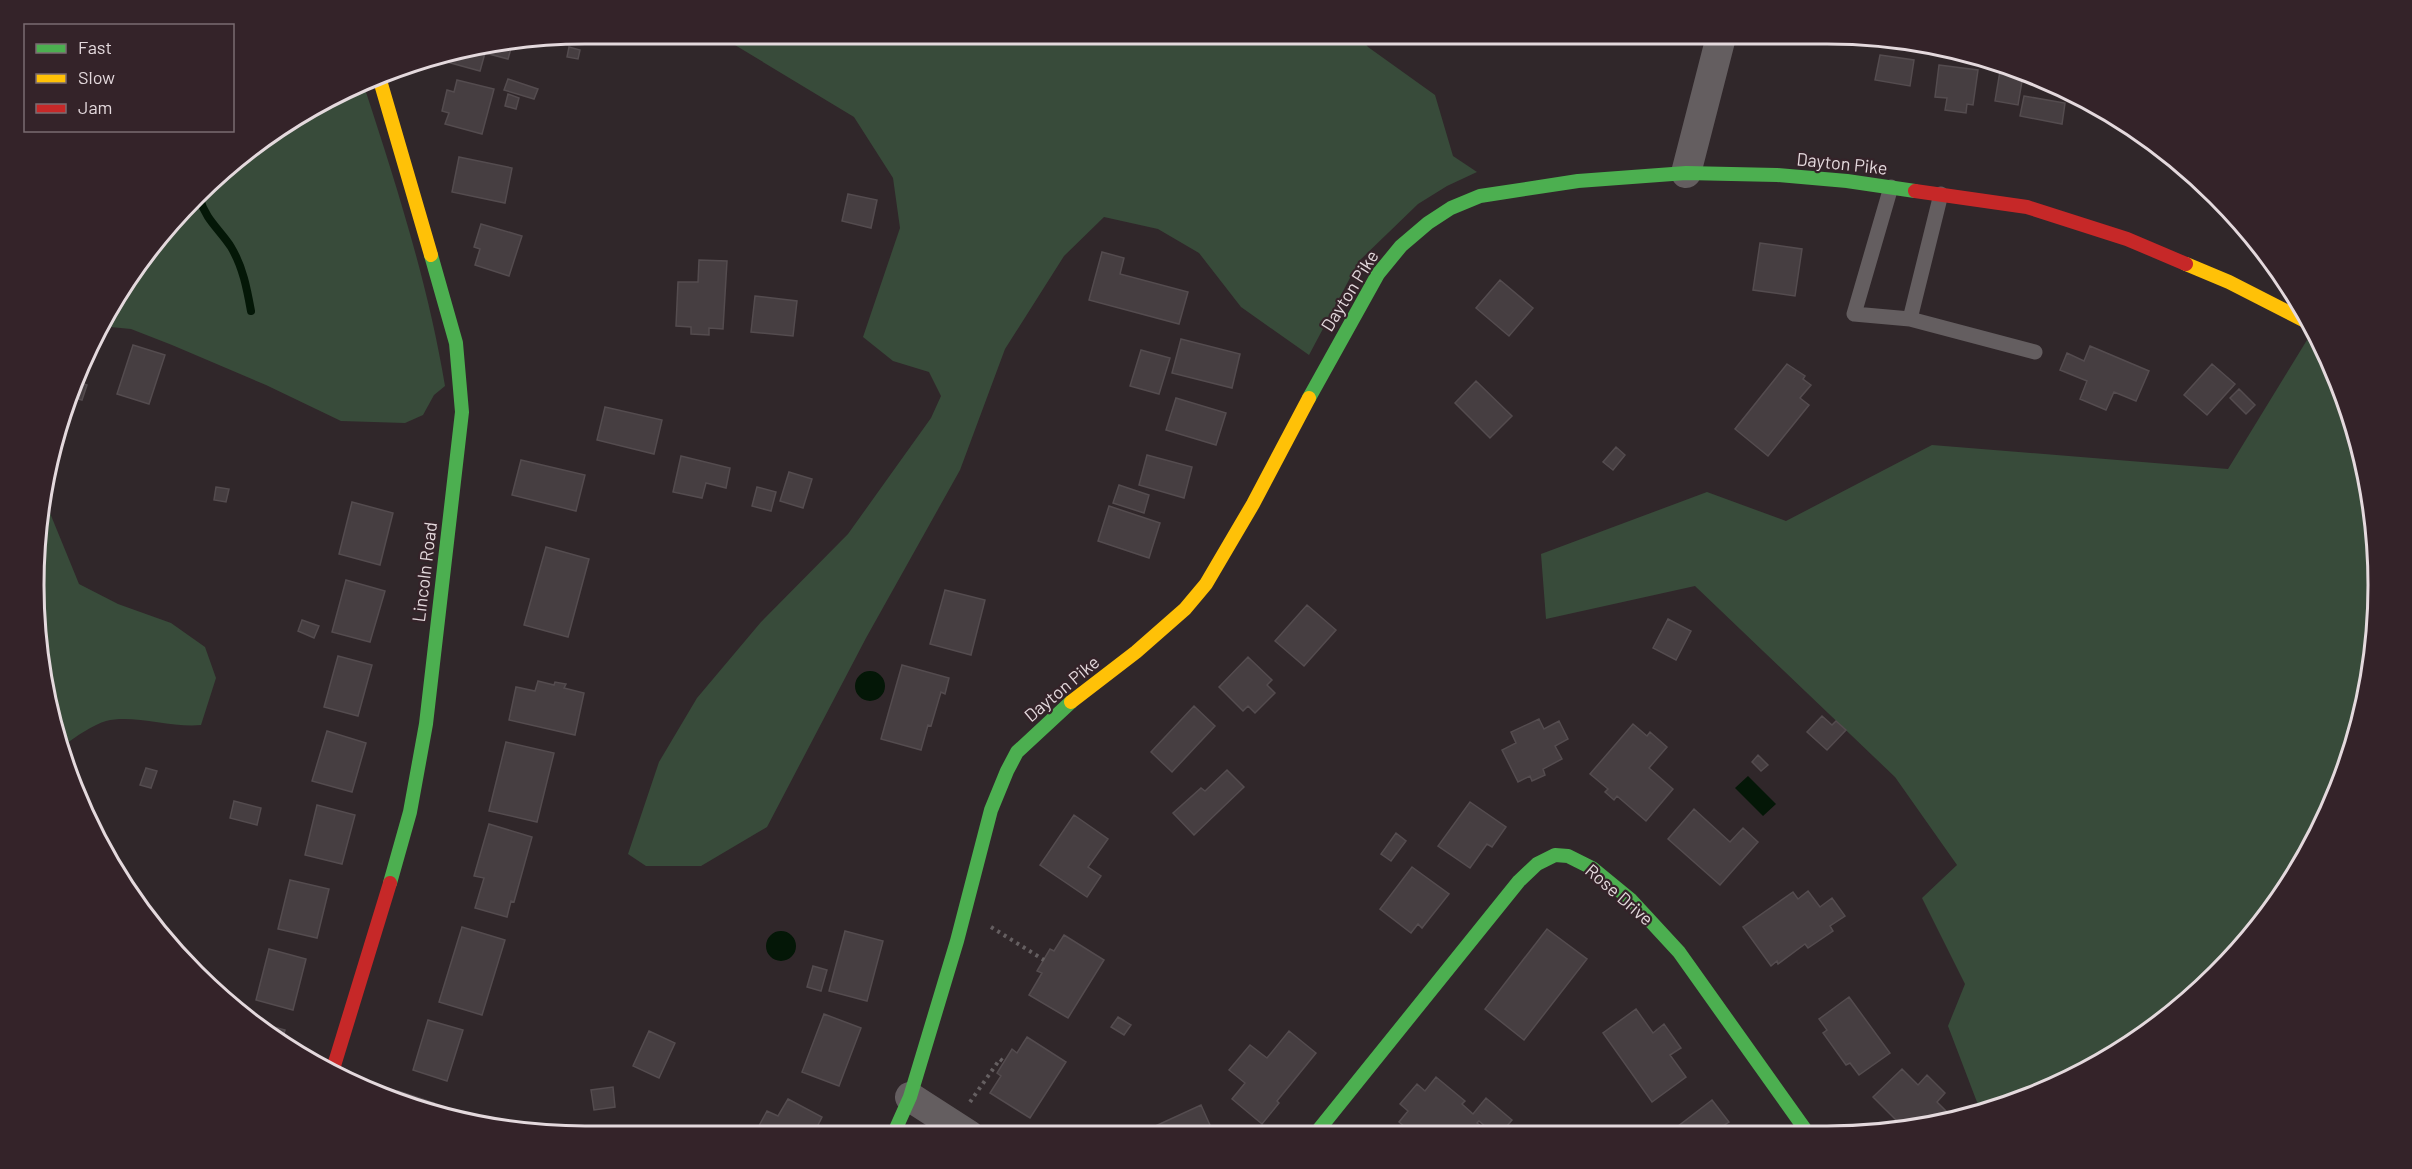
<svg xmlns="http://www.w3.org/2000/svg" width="2412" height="1169" viewBox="0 0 2412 1169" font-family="Barlow,sans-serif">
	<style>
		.green { fill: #384b3a }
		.water { fill: #041707 }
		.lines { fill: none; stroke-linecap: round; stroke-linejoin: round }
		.stream { stroke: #041707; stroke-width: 8 }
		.building { fill: #463e41; stroke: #544c4f; stroke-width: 1.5 }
		.path { stroke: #655f61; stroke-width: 4; stroke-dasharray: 3 4.5; stroke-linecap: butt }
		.lane { stroke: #645e60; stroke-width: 15 }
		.street { stroke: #645e60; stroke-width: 30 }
		.fast { stroke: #4caf50; stroke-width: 14 }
		.slow { stroke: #ffc107; stroke-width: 14 }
		.jam { stroke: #c62828; stroke-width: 14 }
		.labels { text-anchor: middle; stroke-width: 4.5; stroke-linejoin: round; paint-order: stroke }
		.street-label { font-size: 18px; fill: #e4d9dd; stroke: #342329 }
		.rim { fill: none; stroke: #e4d9dd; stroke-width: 3 }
	</style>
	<rect width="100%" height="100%" fill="#30272a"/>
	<path class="green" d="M 715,33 L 1356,33 L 1368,47 L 1435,95 L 1453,156 L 1477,172 L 1447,186 L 1418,204 L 1359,261 L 1309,355 L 1241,307 L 1199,253 L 1158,229 L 1104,217 L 1064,256 L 1005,349 L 960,470 L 866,638 L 767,827 L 701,866 L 646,866 L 628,854 L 659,762 L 697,698 L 761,622 L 848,534 L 931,418 L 941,396 L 929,372 L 893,361 L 863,337 L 900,228 L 893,178 L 854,117 Z
		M 364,86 C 396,184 428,283 445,386 L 434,395 L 423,415 L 405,423 L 341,421 L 266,385 L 172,345 L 131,329 L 100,326 L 126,278 L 248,147 Z
		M 2307,340 L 2324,349 L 2337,374 L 2368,477 L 2379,585 L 2368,692 L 2337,796 L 2265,920 L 2164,1022 L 2039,1094 L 1980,1110 L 1948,1026 L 1965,984 L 1922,898 L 1957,865 L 1895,777 L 1695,586 L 1546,619 L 1541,554 L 1707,492 L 1786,521 L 1932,445 L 2228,469 Z
		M 43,496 L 79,584 L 118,604 L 171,623 L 205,647 L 216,678 L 201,725 C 171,728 133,714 106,721 C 95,724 73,738 65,745 L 38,657 Z"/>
	<path class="water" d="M855 686a15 15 0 1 1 30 0a15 15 0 1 1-30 0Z
		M 1748,776 L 1776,804 L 1763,816 L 1735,788 Z
		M766 946a15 15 0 1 1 30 0a15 15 0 1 1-30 0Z"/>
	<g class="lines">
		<path class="stream" d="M 200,199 C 205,219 221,231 231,247 C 243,267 247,289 251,311"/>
	</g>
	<path class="building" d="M 1769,33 L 1828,33 L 1852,35 L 1851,45 L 1820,40 L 1819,42 Z
		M 512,45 L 508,59 L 485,53 L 480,71 L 436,59 Z
		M 569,47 L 580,50 L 578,59 L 567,57 Z
		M 1880,55 L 1914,60 L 1910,86 L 1875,80 Z
		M 1939,65 L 1978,70 L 1973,105 L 1967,104 L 1966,113 L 1945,110 L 1947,98 L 1935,97 Z
		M 2000,71 L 2023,75 L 2018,105 L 1995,101 Z
		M 508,79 L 538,89 L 534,99 L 504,90 Z
		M 457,80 L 494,89 L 482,134 L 445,124 L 449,113 L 442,111 L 447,90 L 454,92 Z
		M 508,94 L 519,98 L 516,109 L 505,106 Z
		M 2024,96 L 2065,103 L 2062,124 L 2020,116 Z
		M 459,157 L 512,168 L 505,203 L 452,192 Z
		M 848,194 L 877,200 L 871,228 L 842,221 Z
		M 481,224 L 522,236 L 509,276 L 475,265 L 480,249 L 474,247 Z
		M 1760,243 L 1802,249 L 1795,296 L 1753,290 Z
		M 1102,252 L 1124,258 L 1120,274 L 1188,292 L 1179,324 L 1089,300 Z
		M 699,260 L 727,261 L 723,329 L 709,328 L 709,335 L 691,334 L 691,327 L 676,326 L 678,282 L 698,282 Z
		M 1500,280 L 1533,308 L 1509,336 L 1476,308 Z
		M 755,296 L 797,301 L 793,336 L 751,332 Z
		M 1181,339 L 1240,354 L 1232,388 L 1172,373 Z
		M 133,345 L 165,355 L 149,404 L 117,394 Z
		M 2090,346 L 2149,371 L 2136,401 L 2114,392 L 2106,410 L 2080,399 L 2087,381 L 2060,370 L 2067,353 L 2084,361 Z
		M 1141,350 L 1170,358 L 1159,394 L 1130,386 Z
		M 1787,364 L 1805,376 L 1803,379 L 1811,385 L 1800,398 L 1809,405 L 1768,456 L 1735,429 Z
		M 2212,364 L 2235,384 L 2207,415 L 2184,395 Z
		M 1476,381 L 1512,416 L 1490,438 L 1455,403 Z
		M 80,383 L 87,385 L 82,400 L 75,398 Z
		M 2239,389 L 2255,405 L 2246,414 L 2230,398 Z
		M 1176,398 L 1226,413 L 1216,445 L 1166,430 Z
		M 605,407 L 662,420 L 654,454 L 597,440 Z
		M 1616,447 L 1625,455 L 1613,470 L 1603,462 Z
		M 1147,455 L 1192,467 L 1184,498 L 1139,485 Z
		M 681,456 L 730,468 L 726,488 L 706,483 L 702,498 L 673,492 Z
		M 521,460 L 585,475 L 576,511 L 512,495 Z
		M 789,472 L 812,479 L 803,508 L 780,501 Z
		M 1119,485 L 1149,495 L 1144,513 L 1113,503 Z
		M 216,487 L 229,489 L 226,502 L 214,500 Z
		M 757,487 L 776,492 L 771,511 L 752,506 Z
		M 352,502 L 393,513 L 380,565 L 339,554 Z
		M 1109,506 L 1160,523 L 1149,558 L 1098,541 Z
		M 546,547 L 589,559 L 568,637 L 524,625 Z
		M 346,580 L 385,591 L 370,642 L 332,632 Z
		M 945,590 L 985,600 L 971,655 L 930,644 Z
		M 1307,605 L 1336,630 L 1304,666 L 1275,641 Z
		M 1668,619 L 1691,631 L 1676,660 L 1653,648 Z
		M 302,620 L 319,626 L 314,638 L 298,631 Z
		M 338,656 L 372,665 L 358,716 L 324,707 Z
		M 1248,657 L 1272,680 L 1267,685 L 1275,693 L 1255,713 L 1248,706 L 1243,711 L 1219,687 Z
		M 902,665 L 949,678 L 945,694 L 941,692 L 931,726 L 928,725 L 921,750 L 881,739 Z
		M 538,681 L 554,685 L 555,682 L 566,684 L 564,688 L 584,693 L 575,735 L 509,720 L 516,687 L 535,691 Z
		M 1194,706 L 1215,726 L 1172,772 L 1151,752 Z
		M 1822,716 L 1832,725 L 1836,721 L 1846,730 L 1827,750 L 1807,732 Z
		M 1539,719 L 1544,729 L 1559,721 L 1568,739 L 1555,746 L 1562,759 L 1543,769 L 1545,775 L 1532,781 L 1530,776 L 1518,782 L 1502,750 L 1516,743 L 1511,732 Z
		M 1633,724 L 1647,736 L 1650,732 L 1667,747 L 1649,768 L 1673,789 L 1646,821 L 1617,796 L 1614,800 L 1605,792 L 1608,789 L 1590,774 Z
		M 327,731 L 366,743 L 352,792 L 312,781 Z
		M 506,742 L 554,753 L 537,822 L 489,811 Z
		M 1758,755 L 1768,765 L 1761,771 L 1752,762 Z
		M 146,768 L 157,771 L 151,788 L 140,785 Z
		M 1227,770 L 1244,787 L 1194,835 L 1173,813 L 1201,788 L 1205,791 Z
		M 234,801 L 261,808 L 257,825 L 230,818 Z
		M 1470,802 L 1506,827 L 1492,847 L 1487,844 L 1470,868 L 1438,846 Z
		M 317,805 L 355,815 L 342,864 L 305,855 Z
		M 1694,809 L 1730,842 L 1743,828 L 1758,842 L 1720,885 L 1668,839 Z
		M 1074,815 L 1108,839 L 1088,867 L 1101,876 L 1087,897 L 1040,865 Z
		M 489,824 L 532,837 L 514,902 L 511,901 L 507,917 L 475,908 L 484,878 L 474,876 Z
		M 1396,833 L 1406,841 L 1391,861 L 1381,854 Z
		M 1412,867 L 1449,894 L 1422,928 L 1418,924 L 1411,933 L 1380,909 Z
		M 290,880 L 329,889 L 317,938 L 278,929 Z
		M 1808,891 L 1820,907 L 1832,898 L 1845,916 L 1830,926 L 1833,931 L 1808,948 L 1805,944 L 1778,964 L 1777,961 L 1771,966 L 1743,927 L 1793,892 L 1798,899 Z
		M 462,927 L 505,940 L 482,1015 L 439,1002 Z
		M 1547,929 L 1587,959 L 1524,1040 L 1485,1009 Z
		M 845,931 L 883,941 L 867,1001 L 829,991 Z
		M 1064,935 L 1104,960 L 1068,1018 L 1029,995 L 1042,973 L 1037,971 L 1050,949 L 1054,951 Z
		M 269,949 L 306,959 L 293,1010 L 256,1000 Z
		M 813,966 L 827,970 L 821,991 L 807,987 Z
		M 1849,997 L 1890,1053 L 1859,1075 L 1850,1063 L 1846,1065 L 1823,1033 L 1827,1030 L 1819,1019 Z
		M 1636,1009 L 1653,1033 L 1664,1024 L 1681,1048 L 1670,1055 L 1686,1077 L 1652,1102 L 1603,1033 Z
		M 824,1014 L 861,1028 L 839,1086 L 802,1072 Z
		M 1118,1017 L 1131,1025 L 1124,1035 L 1111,1027 Z
		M 428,1020 L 463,1030 L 447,1081 L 413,1070 Z
		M 259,1023 L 285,1030 L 283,1037 Z
		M 649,1031 L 675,1043 L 659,1078 L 633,1066 Z
		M 1289,1031 L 1316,1053 L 1277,1101 L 1279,1103 L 1262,1124 L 1232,1099 L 1245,1083 L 1229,1070 L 1250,1045 L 1267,1058 Z
		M 1027,1037 L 1066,1062 L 1030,1118 L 990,1093 L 1001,1076 L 997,1073 L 1012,1049 L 1017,1053 Z
		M 1902,1069 L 1918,1085 L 1927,1075 L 1945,1093 L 1937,1102 L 1952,1117 L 1906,1130 L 1873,1097 Z
		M 1436,1077 L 1465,1101 L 1462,1104 L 1473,1114 L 1486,1098 L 1512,1120 L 1501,1133 L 1493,1133 L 1479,1121 L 1477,1123 L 1486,1130 L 1484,1133 L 1412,1133 L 1399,1122 L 1408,1111 L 1400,1104 L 1417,1084 L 1425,1091 Z
		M 613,1087 L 615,1107 L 594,1110 L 591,1090 Z
		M 398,1091 L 434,1103 L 431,1111 L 395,1101 Z
		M 788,1099 L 822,1117 L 813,1135 L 754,1135 L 767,1111 L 778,1116 Z
		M 1712,1100 L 1729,1122 L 1723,1126 L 1727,1132 L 1680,1132 L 1677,1127 Z
		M 1201,1105 L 1214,1134 L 1151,1134 L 1149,1129 Z"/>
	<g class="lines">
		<path class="path" d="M 991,927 L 1044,960
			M 970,1102 L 1000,1059 L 1004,1062"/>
		<path class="lane" d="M 1891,187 L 1854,314 L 1910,319 L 2035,352
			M 1910,319 L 1941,194"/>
		<path class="street" d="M 1686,173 L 1722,33
			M 910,1097 L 969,1135"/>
		<path class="fast" d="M 1309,398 L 1378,274 L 1401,246 L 1428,223 L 1451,208 L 1480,196 L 1578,181 L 1686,173 L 1777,175 L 1847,181 L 1915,191
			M 390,883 L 410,812 L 426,724 L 462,412 L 456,343 L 431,255
			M 1316,1133 L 1519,881 L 1537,864 L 1555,855 L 1568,856 L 1592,868 L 1631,900 L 1679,952 L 1807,1132
			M 893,1135 L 910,1097 L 957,941 L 991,810 L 1007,771 L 1017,752 L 1071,702"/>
		<path class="slow" d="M 379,77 L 431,255
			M 2186,264 L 2229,282 L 2311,324
			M 1071,702 L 1136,652 L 1185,609 L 1206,584 L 1253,504 L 1309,398"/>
		<path class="jam" d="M 1915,191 L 2027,207 L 2127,239 L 2186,264
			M 333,1069 L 390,883"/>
	</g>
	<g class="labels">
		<g class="street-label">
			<text transform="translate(1842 164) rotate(6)" y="6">Dayton Pike</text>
			<text transform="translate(1350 291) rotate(-58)" y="6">Dayton Pike</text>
			<text transform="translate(425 572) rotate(-83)" y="6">Lincoln Road</text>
			<text transform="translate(1062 689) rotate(-40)" y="6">Dayton Pike</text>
			<text transform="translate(1619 895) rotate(41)" y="6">Rose Drive</text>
		</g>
	</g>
	<path d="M0 0H2412V1169H0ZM585 44H1827A541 541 0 0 1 2368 585V585A541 541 0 0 1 1827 1126H585A541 541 0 0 1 44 585V585A541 541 0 0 1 585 44Z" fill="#342329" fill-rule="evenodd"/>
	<path class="rim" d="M585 44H1827A541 541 0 0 1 2368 585V585A541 541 0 0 1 1827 1126H585A541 541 0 0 1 44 585V585A541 541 0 0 1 585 44Z"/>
	<rect x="24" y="24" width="210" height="108" fill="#342329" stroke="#7a6c71" stroke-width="1.5"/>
	<rect x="36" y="44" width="30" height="9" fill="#4caf50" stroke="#7a6c71" stroke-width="1.5"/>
	<text x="78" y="54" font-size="18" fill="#e4d9dd">Fast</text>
	<rect x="36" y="74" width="30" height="9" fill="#ffc107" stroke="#7a6c71" stroke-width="1.5"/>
	<text x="78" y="84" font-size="18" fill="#e4d9dd">Slow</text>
	<rect x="36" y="104" width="30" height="9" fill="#c62828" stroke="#7a6c71" stroke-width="1.5"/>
	<text x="78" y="114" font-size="18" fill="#e4d9dd">Jam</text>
</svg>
